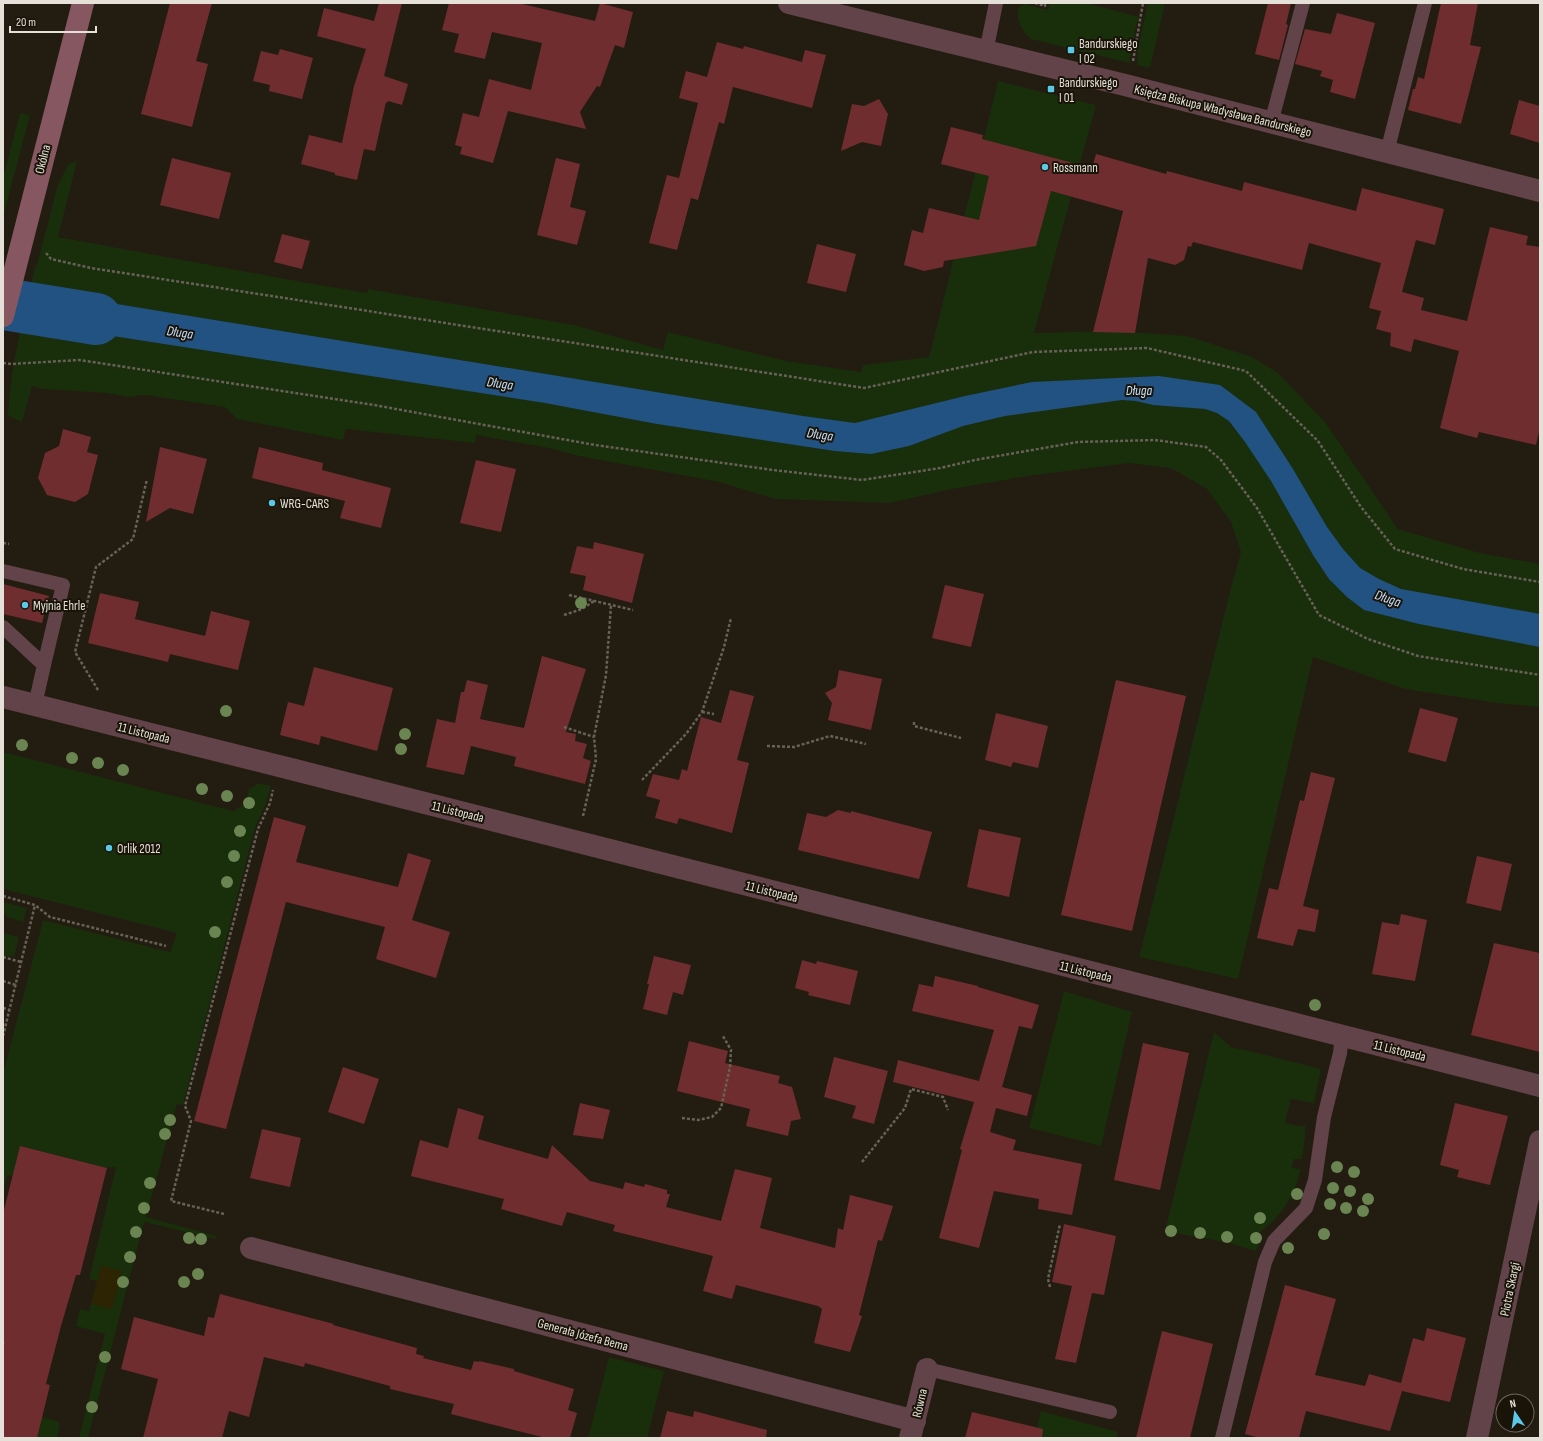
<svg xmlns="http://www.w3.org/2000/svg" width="1543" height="1441" viewBox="0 0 1543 1441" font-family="'Sofia Sans Condensed',sans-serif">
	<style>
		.green { fill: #192e0b }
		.sand { fill: #2c2403 }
		.water { fill: #215281 }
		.pier { fill: #231c11 }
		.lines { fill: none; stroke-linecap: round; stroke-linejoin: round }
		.river { stroke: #215281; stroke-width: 52 }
		.building { fill: #6f2d2f }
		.path { stroke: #676157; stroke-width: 2.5; stroke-dasharray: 3 2; stroke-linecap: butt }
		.lane { stroke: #614349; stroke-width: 14 }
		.street { stroke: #614349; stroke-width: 22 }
		.secondary { stroke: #875761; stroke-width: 22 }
		.tree { fill: #6a8552 }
		.poi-dot { fill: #5ac8e6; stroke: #191308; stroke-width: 1.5 }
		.labels { text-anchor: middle; stroke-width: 4; stroke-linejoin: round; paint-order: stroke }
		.poi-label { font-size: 13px; fill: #e5e1d9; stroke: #191308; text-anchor: start }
		.street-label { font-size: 13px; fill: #e5e1d9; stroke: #191308 }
		.water-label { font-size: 14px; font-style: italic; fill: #c5e0fd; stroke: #191308 }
	</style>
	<rect width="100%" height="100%" fill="#231c11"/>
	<path class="green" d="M 1049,3 L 1087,3 L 1139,17 L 1136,26 L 1129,63 L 1031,39 C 1022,32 1015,18 1019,7 L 1025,4 L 1048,10 Z
		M 1148,3 L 1165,3 L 1150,68 L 1137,65 L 1138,47 Z
		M 998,81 L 1096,105 L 1034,333 L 1112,331 L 1188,336 L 1252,357 L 1278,373 L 1325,422 L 1398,529 L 1480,553 L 1540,564 L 1540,707 L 1497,703 L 1405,689 L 1313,657 L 1238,979 L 1139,957 L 1231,588 L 1241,552 L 1231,522 L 1207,489 L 1171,468 L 1129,463 L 1028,476 L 952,489 L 890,503 L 775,499 L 719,482 L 579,456 L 554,449 L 476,435 L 475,443 L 346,429 L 343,440 L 237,419 L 225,407 L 145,395 L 130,397 L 106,393 L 42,389 L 32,386 L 22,422 L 8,416 C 10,365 24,316 35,267 L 36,265 L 37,265 L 58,184 L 69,164 L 77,161 L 58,237 L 308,283 L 367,293 L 368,289 L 574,325 L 663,350 L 668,332 L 786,361 L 861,372 L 863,365 L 929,357 Z
		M 20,113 L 30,115 L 3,217 L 3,178 Z
		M 3,752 L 233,811 L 246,804 L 249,789 L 256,785 L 255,783 L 271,786 L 266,803 L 255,828 L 183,1105 L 177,1104 L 146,1217 L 217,1236 L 216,1239 L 211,1238 L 144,1222 L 88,1438 L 79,1438 L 105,1334 L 76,1326 L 80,1309 L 89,1311 L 97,1281 L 89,1279 L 116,1167 L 107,1168 L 20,1146 L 13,1176 L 7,1175 L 3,1192 L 3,1074 L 43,920 L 170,952 L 177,933 L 3,889 Z
		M 3,902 L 27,908 L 23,922 L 6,917 L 7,914 L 3,913 Z
		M 3,933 L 19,937 L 14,957 L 3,955 Z
		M 1064,991 L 1132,1012 L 1101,1146 L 1029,1128 Z
		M 1214,1032 L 1231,1047 L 1258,1053 L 1321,1069 L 1314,1103 L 1291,1099 L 1285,1123 L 1299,1126 L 1305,1125 L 1305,1138 L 1302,1159 L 1294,1159 L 1292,1168 L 1301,1169 C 1296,1187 1290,1202 1277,1217 C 1270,1225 1258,1231 1254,1242 L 1259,1245 L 1255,1251 L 1229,1243 L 1165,1231 Z
		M 609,1357 L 664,1371 L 647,1438 L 588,1438 Z
		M 1041,1411 L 1118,1432 L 1117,1438 L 1034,1438 Z
		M 42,1417 L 57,1421 L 60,1424 L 57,1438 L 37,1438 Z"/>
	<path class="sand" d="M 101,1266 L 122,1271 L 112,1309 L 91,1304 Z"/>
	<path class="water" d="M 28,296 L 53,299 L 86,299 L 803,416 L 855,423 L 965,396 L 1032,382 L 1159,376 L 1220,385 L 1256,412 L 1293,469 L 1327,527 L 1343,549 L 1360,568 L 1379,579 L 1401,589 L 1540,614 L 1540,647 L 1419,624 L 1364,610 L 1347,597 L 1329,579 L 1313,555 L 1271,481 L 1245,442 L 1229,421 L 1217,413 L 1205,409 L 1153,405 L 1136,401 L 1122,400 L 1005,416 L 963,426 L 909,446 L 871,454 L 835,451 L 657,424 L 545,403 L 74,330 L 21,326 Z"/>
	<path class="pier" d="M 29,294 L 21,328 L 19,326 L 26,295 Z"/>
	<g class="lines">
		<path class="river" d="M 3,304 L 96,319"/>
	</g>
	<path class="building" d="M 170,3 L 212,3 L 196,61 L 208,64 L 192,127 L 141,114 Z
		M 379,3 L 402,3 L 384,76 L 408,84 L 402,105 L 388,101 L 387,103 L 386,102 L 375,151 L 364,149 L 357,180 L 335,175 L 335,173 L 301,164 L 309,135 L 342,143 L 354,86 L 366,49 L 317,36 L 324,8 L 374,21 Z
		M 449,3 L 518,3 L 595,21 L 600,3 L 633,12 L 624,48 L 615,45 L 600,87 L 597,86 L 580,112 L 586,129 L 508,111 L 493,163 L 460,154 L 462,147 L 455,145 L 463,113 L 479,117 L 489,79 L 531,90 L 542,43 L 492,32 L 485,59 L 454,52 L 459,34 L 442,30 Z
		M 1268,3 L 1291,3 L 1286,24 L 1288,25 L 1279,60 L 1255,54 Z
		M 1441,3 L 1478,3 L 1470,45 L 1481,47 L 1461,124 L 1408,110 L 1413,89 L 1415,89 L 1418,77 L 1424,79 Z
		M 1337,13 L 1375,23 L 1355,99 L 1330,92 L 1333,80 L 1320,76 L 1322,71 L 1295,64 L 1305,29 L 1331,34 Z
		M 717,42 L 743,49 L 744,46 L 802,62 L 805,50 L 826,55 L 812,108 L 733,87 L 724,124 L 719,122 L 698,200 L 691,198 L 677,250 L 649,243 L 667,175 L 679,178 L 698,103 L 679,98 L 686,71 L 707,77 Z
		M 280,49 L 313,58 L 302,99 L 269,91 L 270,85 L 253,81 L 261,51 L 278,55 Z
		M 879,99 L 888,114 L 881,146 L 862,142 L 841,151 L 852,104 L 864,106 Z
		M 1519,100 L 1540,106 L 1540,143 L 1510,134 Z
		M 951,127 L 983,135 L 982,139 L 1092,168 L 1096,154 L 1166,174 L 1167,171 L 1242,191 L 1244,182 L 1356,211 L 1362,188 L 1444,209 L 1435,245 L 1416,240 L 1402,292 L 1424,298 L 1421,310 L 1467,321 L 1490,227 L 1528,236 L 1526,245 L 1540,247 L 1540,427 L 1536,445 L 1479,432 L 1477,438 L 1440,428 L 1459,351 L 1414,339 L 1411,352 L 1390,346 L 1391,333 L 1376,329 L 1381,311 L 1369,308 L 1381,263 L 1309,243 L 1302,270 L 1193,242 L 1191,247 L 1188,246 L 1184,260 L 1175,265 L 1148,258 L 1135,333 L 1093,332 L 1123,211 L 1051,191 L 1036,246 L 944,261 L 943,267 L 924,271 L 904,265 L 912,230 L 923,233 L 929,208 L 979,220 L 989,176 L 941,164 Z
		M 172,158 L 231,173 L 219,219 L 160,205 Z
		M 556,158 L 580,164 L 570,207 L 586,211 L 577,245 L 537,235 Z
		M 282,234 L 310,241 L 302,269 L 274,262 Z
		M 817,244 L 856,254 L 846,292 L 807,283 Z
		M 63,429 L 91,437 L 87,452 L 98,455 L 88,494 L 75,502 L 47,495 L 38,478 L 45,453 L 59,446 Z
		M 160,447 L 207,459 L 193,514 L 170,508 L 146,522 Z
		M 259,447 L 323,463 L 322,470 L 391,488 L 381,528 L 340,518 L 345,501 L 252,478 Z
		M 476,460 L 516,469 L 501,532 L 460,523 Z
		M 594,542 L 644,554 L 632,603 L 583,590 L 586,576 L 570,573 L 577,546 L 593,549 Z
		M 3,584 L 49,596 L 42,623 L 3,614 Z
		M 945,585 L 984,594 L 971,647 L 932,638 Z
		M 100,593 L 139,602 L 135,619 L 205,636 L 211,611 L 250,621 L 238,670 L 170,654 L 168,662 L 88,643 Z
		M 542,656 L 586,669 L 566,732 L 576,734 L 575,741 L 587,744 L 583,758 L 591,761 L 585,784 L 514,766 L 516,757 L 471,746 L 464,775 L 426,767 L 437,719 L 455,723 L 461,692 L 464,692 L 467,680 L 488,685 L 480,719 L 524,728 Z
		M 314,667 L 393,688 L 377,751 L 321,736 L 319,745 L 280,735 L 288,702 L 304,706 Z
		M 839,670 L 882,679 L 871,730 L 828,720 L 832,703 L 825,693 L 836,687 Z
		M 1116,680 L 1186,696 L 1132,931 L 1061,915 Z
		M 730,690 L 754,696 L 737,760 L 749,763 L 732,833 L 679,818 L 677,824 L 655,818 L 660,800 L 646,796 L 653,774 L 679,780 L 682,769 L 687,771 L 701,717 L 721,723 Z
		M 1420,708 L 1458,718 L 1446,762 L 1408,752 Z
		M 996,713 L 1048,726 L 1038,768 L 1013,762 L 1011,767 L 985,760 Z
		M 1311,772 L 1335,778 L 1303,906 L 1319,910 L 1315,932 L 1298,929 L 1293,946 L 1257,938 L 1269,888 L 1278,890 L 1300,800 L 1304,801 Z
		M 838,810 L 851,813 L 851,811 L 932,832 L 919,879 L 798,850 L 807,813 L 826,817 Z
		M 274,817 L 306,826 L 296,862 L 398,887 L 408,853 L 431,860 L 412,920 L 450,932 L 436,978 L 376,959 L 385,927 L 286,902 L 226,1129 L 194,1121 Z
		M 979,829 L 1021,838 L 1009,897 L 967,887 Z
		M 1477,856 L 1512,864 L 1501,911 L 1466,903 Z
		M 1401,914 L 1427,920 L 1415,981 L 1372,974 L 1382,922 L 1399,925 Z
		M 1494,943 L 1540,953 L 1540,1052 L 1471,1035 Z
		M 654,956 L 691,965 L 683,995 L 673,992 L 667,1015 L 643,1009 L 649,984 L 647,984 Z
		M 802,960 L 816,964 L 817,961 L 858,971 L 850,1005 L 808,995 L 809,992 L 795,988 Z
		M 935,976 L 978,986 L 978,987 L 1039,1005 L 1032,1029 L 1019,1026 L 1002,1087 L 1032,1095 L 1027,1116 L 996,1108 L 990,1132 L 1016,1140 L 1013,1150 L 1082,1164 L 1072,1215 L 1038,1209 L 1039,1199 L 994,1191 L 979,1248 L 939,1238 L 962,1150 L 960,1149 L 974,1102 L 893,1082 L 898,1060 L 979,1081 L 994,1030 L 912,1011 L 919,984 L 933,987 Z
		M 689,1041 L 728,1051 L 725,1063 L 780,1076 L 778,1083 L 792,1087 L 801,1119 L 791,1121 L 788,1136 L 746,1126 L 750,1109 L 677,1091 Z
		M 1143,1043 L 1189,1053 L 1160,1190 L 1114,1180 Z
		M 834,1057 L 888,1071 L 874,1124 L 852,1118 L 856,1106 L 824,1097 Z
		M 343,1067 L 379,1079 L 364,1124 L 328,1112 Z
		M 580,1103 L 610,1110 L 603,1139 L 573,1135 Z
		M 1455,1103 L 1508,1116 L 1490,1185 L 1457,1177 L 1459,1170 L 1440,1165 Z
		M 458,1108 L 484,1116 L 478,1139 L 548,1159 L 552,1145 L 590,1181 L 623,1189 L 625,1182 L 644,1187 L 645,1184 L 667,1190 L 667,1194 L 670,1194 L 666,1207 L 721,1221 L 735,1169 L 772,1178 L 760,1228 L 835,1248 L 838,1228 L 843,1230 L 850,1195 L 893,1206 L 882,1241 L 878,1240 L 859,1315 L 862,1316 L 850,1352 L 814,1343 L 822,1309 L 818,1306 L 736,1285 L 732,1299 L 703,1291 L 713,1256 L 613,1231 L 615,1225 L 567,1212 L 562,1226 L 501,1209 L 504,1199 L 411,1176 L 420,1140 L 448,1148 Z
		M 262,1129 L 301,1138 L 290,1187 L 250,1178 Z
		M 20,1146 L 107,1168 L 80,1275 L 76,1275 L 61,1326 L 46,1384 L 50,1385 L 37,1438 L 3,1438 L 3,1214 Z
		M 1064,1224 L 1116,1236 L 1104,1295 L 1092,1293 L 1076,1363 L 1055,1359 L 1072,1286 L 1052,1282 Z
		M 1285,1285 L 1336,1299 L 1315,1375 L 1365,1386 L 1369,1374 L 1401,1383 L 1413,1338 L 1424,1341 L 1427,1328 L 1466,1338 L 1450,1402 L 1402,1391 L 1390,1431 L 1306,1411 L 1299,1438 L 1260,1438 L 1245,1434 Z
		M 220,1294 L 334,1324 L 333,1325 L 417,1348 L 416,1354 L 424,1356 L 423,1358 L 471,1370 L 474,1361 L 479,1362 L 479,1361 L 514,1369 L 514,1371 L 574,1389 L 568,1410 L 577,1413 L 570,1438 L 546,1438 L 451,1414 L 454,1404 L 390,1389 L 390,1386 L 305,1363 L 304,1367 L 264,1357 L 249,1417 L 229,1411 L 222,1438 L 143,1438 L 158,1379 L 121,1369 L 134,1317 L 204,1336 L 208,1317 L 214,1318 Z
		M 1162,1331 L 1213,1344 L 1190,1438 L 1136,1438 Z
		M 667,1411 L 693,1417 L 694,1411 L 767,1430 L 766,1438 L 660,1438 Z
		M 972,1412 L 1043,1429 L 1042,1438 L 965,1438 Z"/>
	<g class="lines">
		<path class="path" d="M 1035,3 L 1045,6 L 1045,3
			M 1133,61 L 1143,3
			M 46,253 L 51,259 L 91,268 L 864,388 L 1033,352 L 1147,348 L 1246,371 L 1318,441 L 1361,507 L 1395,549 L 1463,569 L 1540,582
			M 3,363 L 11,364 L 79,360 L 374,405 L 595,445 L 773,470 L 862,480 L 940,468 L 975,460 L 1078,442 L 1155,440 L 1206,447 L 1221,460 L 1257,508 L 1319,615 L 1368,639 L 1418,656 L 1540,675
			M 3,543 L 9,544
			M 569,595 L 633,610
			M 564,615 L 582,609 L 594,601
			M 98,690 L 75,652 L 96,567 L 133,539 L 147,479
			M 702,712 L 714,714
			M 914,722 L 914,726 L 961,738
			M 564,727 L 594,737
			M 767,746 L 794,747 L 830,736 L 866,744
			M 642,780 L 686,734 L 702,712 L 724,647 L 731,618
			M 583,816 L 596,759 L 594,737 L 606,675 L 611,605
			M 3,896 L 35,905 L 50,917 L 166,946
			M 3,957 L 21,962
			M 3,981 L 16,985
			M 3,1008 L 10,1010
			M 3,1036 L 35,905
			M 682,1118 L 698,1120 L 712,1117 L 721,1108 L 730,1067 L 731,1050 L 723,1036
			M 862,1162 L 905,1108 L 911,1089 L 943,1097 L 948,1110
			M 224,1214 L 171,1201 L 191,1121 L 185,1106 L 258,829 L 270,803 L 273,790
			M 1050,1287 L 1048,1279 L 1060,1224
			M 3,1343 L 4,1344"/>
		<path class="lane" d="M 986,52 L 996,3
			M 1271,123 L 1303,3
			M 1387,152 L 1425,3
			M 3,571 L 63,585 L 44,665
			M 3,627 L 44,665 L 35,705
			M 927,1369 L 1110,1412
			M 1222,1438 L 1265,1262 L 1274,1241 L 1306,1208 L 1315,1180 L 1324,1117 L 1340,1053 L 1342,1036"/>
		<path class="street" d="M 789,3 L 1125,85 L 1540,191
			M 3,697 L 295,770 L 1540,1086
			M 251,1248 L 915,1421
			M 910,1438 L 927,1369
			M 1477,1438 L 1540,1141"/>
		<path class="secondary" d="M 3,316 L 83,3"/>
	</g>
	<g class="tree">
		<circle cx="581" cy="603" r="6"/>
		<circle cx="226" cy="711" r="6"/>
		<circle cx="405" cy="734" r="6"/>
		<circle cx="22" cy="745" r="6"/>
		<circle cx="401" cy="749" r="6"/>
		<circle cx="72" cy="758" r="6"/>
		<circle cx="98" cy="763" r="6"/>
		<circle cx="123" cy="770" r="6"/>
		<circle cx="202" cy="789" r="6"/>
		<circle cx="227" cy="796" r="6"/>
		<circle cx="249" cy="803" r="6"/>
		<circle cx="240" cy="831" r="6"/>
		<circle cx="234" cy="856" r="6"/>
		<circle cx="227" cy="882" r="6"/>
		<circle cx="215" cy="932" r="6"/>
		<circle cx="1315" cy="1005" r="6"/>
		<circle cx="170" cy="1120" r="6"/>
		<circle cx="165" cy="1134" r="6"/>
		<circle cx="1337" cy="1167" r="6"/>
		<circle cx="1354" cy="1172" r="6"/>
		<circle cx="150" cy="1183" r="6"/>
		<circle cx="1333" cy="1188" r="6"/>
		<circle cx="1350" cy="1191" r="6"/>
		<circle cx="1297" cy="1194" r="6"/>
		<circle cx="1368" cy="1199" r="6"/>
		<circle cx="1330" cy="1204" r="6"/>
		<circle cx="144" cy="1208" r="6"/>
		<circle cx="1346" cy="1208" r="6"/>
		<circle cx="1363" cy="1211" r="6"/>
		<circle cx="1260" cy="1218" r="6"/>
		<circle cx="1171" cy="1231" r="6"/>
		<circle cx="136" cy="1232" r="6"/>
		<circle cx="1200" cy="1233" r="6"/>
		<circle cx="1324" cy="1234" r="6"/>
		<circle cx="1227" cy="1237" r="6"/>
		<circle cx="189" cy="1238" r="6"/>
		<circle cx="1256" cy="1238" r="6"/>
		<circle cx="201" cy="1239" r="6"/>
		<circle cx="1288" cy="1248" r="6"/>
		<circle cx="130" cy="1257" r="6"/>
		<circle cx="198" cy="1274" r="6"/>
		<circle cx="123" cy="1282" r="6"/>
		<circle cx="184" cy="1282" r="6"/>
		<circle cx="105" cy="1357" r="6"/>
		<circle cx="92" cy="1407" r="6"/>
	</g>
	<g class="poi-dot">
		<rect x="1067" y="46" width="8" height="8" rx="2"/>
		<rect x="1047" y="85" width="8" height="8" rx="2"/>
		<circle cx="1045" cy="167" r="4"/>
		<circle cx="272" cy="503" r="4"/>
		<circle cx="25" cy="605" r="4"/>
		<circle cx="109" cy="848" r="4"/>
	</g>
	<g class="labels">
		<g class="poi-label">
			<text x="1079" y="48">Bandurskiego<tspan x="1079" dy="15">I 02</tspan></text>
			<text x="1059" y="87">Bandurskiego<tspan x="1059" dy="15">I 01</tspan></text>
			<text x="1053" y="172">Rossmann</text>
			<text x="280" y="508">WRG-CARS</text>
			<text x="33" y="610">Myjnia Ehrle</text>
			<text x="117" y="853">Orlik 2012</text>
		</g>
		<g class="street-label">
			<text transform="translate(1223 110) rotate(14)" y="5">Księdza Biskupa Władysława Bandurskiego</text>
			<text transform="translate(42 159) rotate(-76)" y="5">Okólna</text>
			<text transform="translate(144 732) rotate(14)" y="5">11 Listopada</text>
			<text transform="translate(458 811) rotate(14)" y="5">11 Listopada</text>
			<text transform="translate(772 891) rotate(14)" y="5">11 Listopada</text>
			<text transform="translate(1086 971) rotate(14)" y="5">11 Listopada</text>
			<text transform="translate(1400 1050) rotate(14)" y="5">11 Listopada</text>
			<text transform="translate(1509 1289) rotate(-78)" y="5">Piotra Skargi</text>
			<text transform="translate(583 1334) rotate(15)" y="5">Generała Józefa Bema</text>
			<text transform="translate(919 1403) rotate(-77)" y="5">Równa</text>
		</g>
		<g class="water-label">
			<text transform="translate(180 332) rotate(9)" y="5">Długa</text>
			<text transform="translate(500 383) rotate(9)" y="5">Długa</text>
			<text x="1139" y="395">Długa</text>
			<text transform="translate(820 434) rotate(9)" y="5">Długa</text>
			<text transform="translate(1388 598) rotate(19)" y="5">Długa</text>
		</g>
	</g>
	<rect width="1543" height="1441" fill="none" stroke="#e5e1d9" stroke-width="8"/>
	<g transform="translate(1515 1413) rotate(347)"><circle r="19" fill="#191308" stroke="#6b655c"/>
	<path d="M0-3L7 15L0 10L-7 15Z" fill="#5ac8e6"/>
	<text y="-6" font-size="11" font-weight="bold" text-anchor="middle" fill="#e5e1d9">N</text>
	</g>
	<path d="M10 26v6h86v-6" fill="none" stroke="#e5e1d9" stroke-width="2"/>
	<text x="16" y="26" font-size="12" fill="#e5e1d9" stroke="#191308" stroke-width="3" paint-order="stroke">20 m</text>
</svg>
